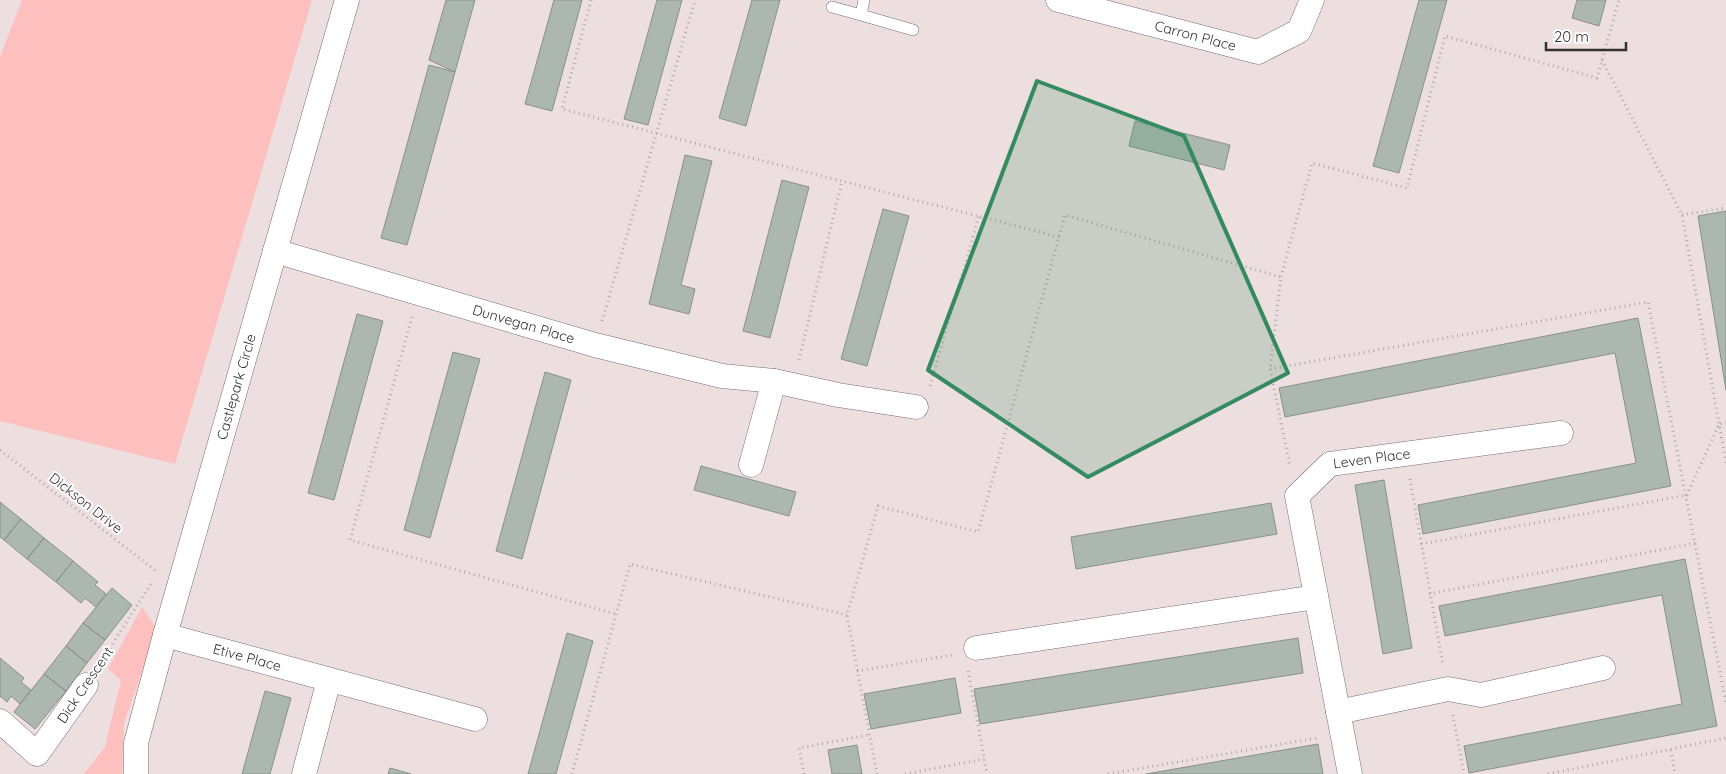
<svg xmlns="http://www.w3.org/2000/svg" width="1726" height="774" viewBox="0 0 1726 774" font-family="Quicksand,sans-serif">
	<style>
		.green { fill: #febfbf }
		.building { fill: #acb7b0; stroke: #87918b }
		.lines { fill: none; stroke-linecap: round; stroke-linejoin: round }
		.service-casing { stroke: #7a6e6e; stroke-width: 12 }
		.minor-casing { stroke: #7a6e6e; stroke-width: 25 }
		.path { stroke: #b2a7a7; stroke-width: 3; stroke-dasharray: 1 4; stroke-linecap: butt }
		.service { stroke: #fff; stroke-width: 11 }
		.minor { stroke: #fff; stroke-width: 24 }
		.marked { fill: #358b5f; fill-opacity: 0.2; stroke: #358b5f; stroke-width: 4; stroke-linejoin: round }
		.labels { text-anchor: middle; stroke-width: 4; stroke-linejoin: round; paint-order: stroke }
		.street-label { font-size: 14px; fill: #353030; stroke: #fff }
	</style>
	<rect width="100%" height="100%" fill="#eddfdf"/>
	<path class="green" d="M 22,0 L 312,0 L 175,464 L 0,421 L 0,57 Z
		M 142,607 L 157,629 L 124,723 L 122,774 L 84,774 L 105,747 L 121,680 L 108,669 Z"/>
	<path class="building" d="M 446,0 L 475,0 L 455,72 L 429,60 Z
		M 554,0 L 582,0 L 552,111 L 525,104 Z
		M 657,0 L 682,0 L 648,125 L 624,119 Z
		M 752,0 L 780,0 L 746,126 L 719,118 Z
		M 1419,0 L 1447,0 L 1399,173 L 1373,166 Z
		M 1577,0 L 1606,0 L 1599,26 L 1572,18 Z
		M 429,65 L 455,72 L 407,245 L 381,238 Z
		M 1135,121 L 1230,145 L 1224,170 L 1129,146 Z
		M 685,155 L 712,161 L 681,285 L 695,289 L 689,314 L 649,304 Z
		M 782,180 L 809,187 L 770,338 L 743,331 Z
		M 883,209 L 909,216 L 867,366 L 841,359 Z
		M 1726,211 L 1726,390 L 1698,216 Z
		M 357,314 L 383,321 L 334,500 L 308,493 Z
		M 1638,318 L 1671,486 L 1423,534 L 1418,505 L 1636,463 L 1615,353 L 1285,417 L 1279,388 Z
		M 453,352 L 480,359 L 430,538 L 404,530 Z
		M 545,372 L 571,380 L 522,559 L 496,551 Z
		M 701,466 L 796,492 L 789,516 L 694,490 Z
		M 1384,480 L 1412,648 L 1383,654 L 1355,485 Z
		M 0,502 L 21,519 L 4,540 L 0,537 Z
		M 1271,503 L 1277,534 L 1076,569 L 1071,537 Z
		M 21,519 L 44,538 L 27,559 L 4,540 Z
		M 44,538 L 73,561 L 56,582 L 27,559 Z
		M 1685,559 L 1717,726 L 1469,773 L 1464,746 L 1682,704 L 1662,595 L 1445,636 L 1439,606 Z
		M 73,561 L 98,582 L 95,585 L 106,594 L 96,607 L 85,598 L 81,603 L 56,582 Z
		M 112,588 L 132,605 L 105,640 L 83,623 Z
		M 83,623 L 105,640 L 87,663 L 66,646 Z
		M 567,633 L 593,641 L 556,774 L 528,774 Z
		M 1298,638 L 1303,673 L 980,724 L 974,689 Z
		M 66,646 L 87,663 L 66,691 L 44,674 Z
		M 0,658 L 24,678 L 21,682 L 31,690 L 20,704 L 11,696 L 7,702 L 0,696 Z
		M 44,674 L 66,691 L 35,729 L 14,712 Z
		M 955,678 L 961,713 L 871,729 L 864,694 Z
		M 265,691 L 291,698 L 270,774 L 242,774 Z
		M 1318,744 L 1323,774 L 1146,774 Z
		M 857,745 L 862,774 L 832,774 L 828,750 Z
		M 390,768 L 411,774 L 388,774 Z"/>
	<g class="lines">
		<g class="service-casing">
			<path id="service" d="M 864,0 L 861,15 L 913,30
				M 832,7 L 861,15"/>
		</g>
		<g class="minor-casing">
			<g id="minor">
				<path id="s1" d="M 1058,0 L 1258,52 L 1299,31 L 1312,0"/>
				<path id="s2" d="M 275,251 L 595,345 L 722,376 L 774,381 L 838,395 L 916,407"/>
				<path d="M 751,465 L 774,381"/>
				<path id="s3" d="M 165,635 L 475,719"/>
				<path d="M 976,648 L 1316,597"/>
				<path d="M 1338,712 L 1448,689 L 1481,695 L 1603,668"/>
				<path d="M 0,721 L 37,754 L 86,685"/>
				<path id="s4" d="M 136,774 L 136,743 L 165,635 L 347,0"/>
				<path d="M 304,774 L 329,680"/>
				<path id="s5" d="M 1350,774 L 1297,496 L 1330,464 L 1561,433"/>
			</g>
		</g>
		<path class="path" d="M 591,0 L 562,109 L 1059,237
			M 1602,60 L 1682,215 L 1726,463
			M 1682,215 L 1726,208
			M 1281,277 L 1312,163 L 1407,188 L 1445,36 L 1597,78 L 1619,0
			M 412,317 L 350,540 L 616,614
			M 602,321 L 695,0
			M 799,360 L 842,181
			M 1270,369 L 1648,302 L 1726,703
			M 930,386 L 979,216
			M 0,450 L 156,571
			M 1410,479 L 1443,665
			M 1421,544 L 1687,495 L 1719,424 L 1726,423
			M 1429,594 L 1696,543
			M 99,665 L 152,582
			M 857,671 L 952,655
			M 968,671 L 987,774
			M 1453,715 L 1464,774
			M 1671,750 L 1675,774
			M 572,774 L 630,564 L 847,615
			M 804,774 L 799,748 L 868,735
			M 877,774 L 847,615 L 878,506 L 978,532 L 1065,215 L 1281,277 L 1270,369 L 1290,466
			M 905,774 L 984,759
			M 1108,774 L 1317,738
			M 1548,774 L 1726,738"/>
		<use href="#service" class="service"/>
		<use href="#minor" class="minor"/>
	</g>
	<path class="marked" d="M 1037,81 L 1184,136 L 1288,373 L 1088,477 L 928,370 Z"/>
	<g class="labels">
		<g class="street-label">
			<text dy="5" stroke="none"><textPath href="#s1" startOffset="142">Carron Place</textPath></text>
			<text dy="5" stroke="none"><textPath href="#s2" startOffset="259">Dunvegan Place</textPath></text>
			<text dy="5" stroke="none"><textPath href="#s4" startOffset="401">Castlepark Circle</textPath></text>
			<text dy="5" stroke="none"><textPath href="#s5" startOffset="371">Leven Place</textPath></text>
			<text transform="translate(86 503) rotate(38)" y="5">Dickson Drive</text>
			<text dy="5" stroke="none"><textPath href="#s3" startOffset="85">Etive Place</textPath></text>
			<text transform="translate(85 685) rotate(-56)" y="5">Dick Crescent</text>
		</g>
	</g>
	<path d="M1546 42v8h80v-8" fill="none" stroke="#353030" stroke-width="2.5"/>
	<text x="1554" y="42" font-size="15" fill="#353030" stroke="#ffffff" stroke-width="4" paint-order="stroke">20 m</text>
</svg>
